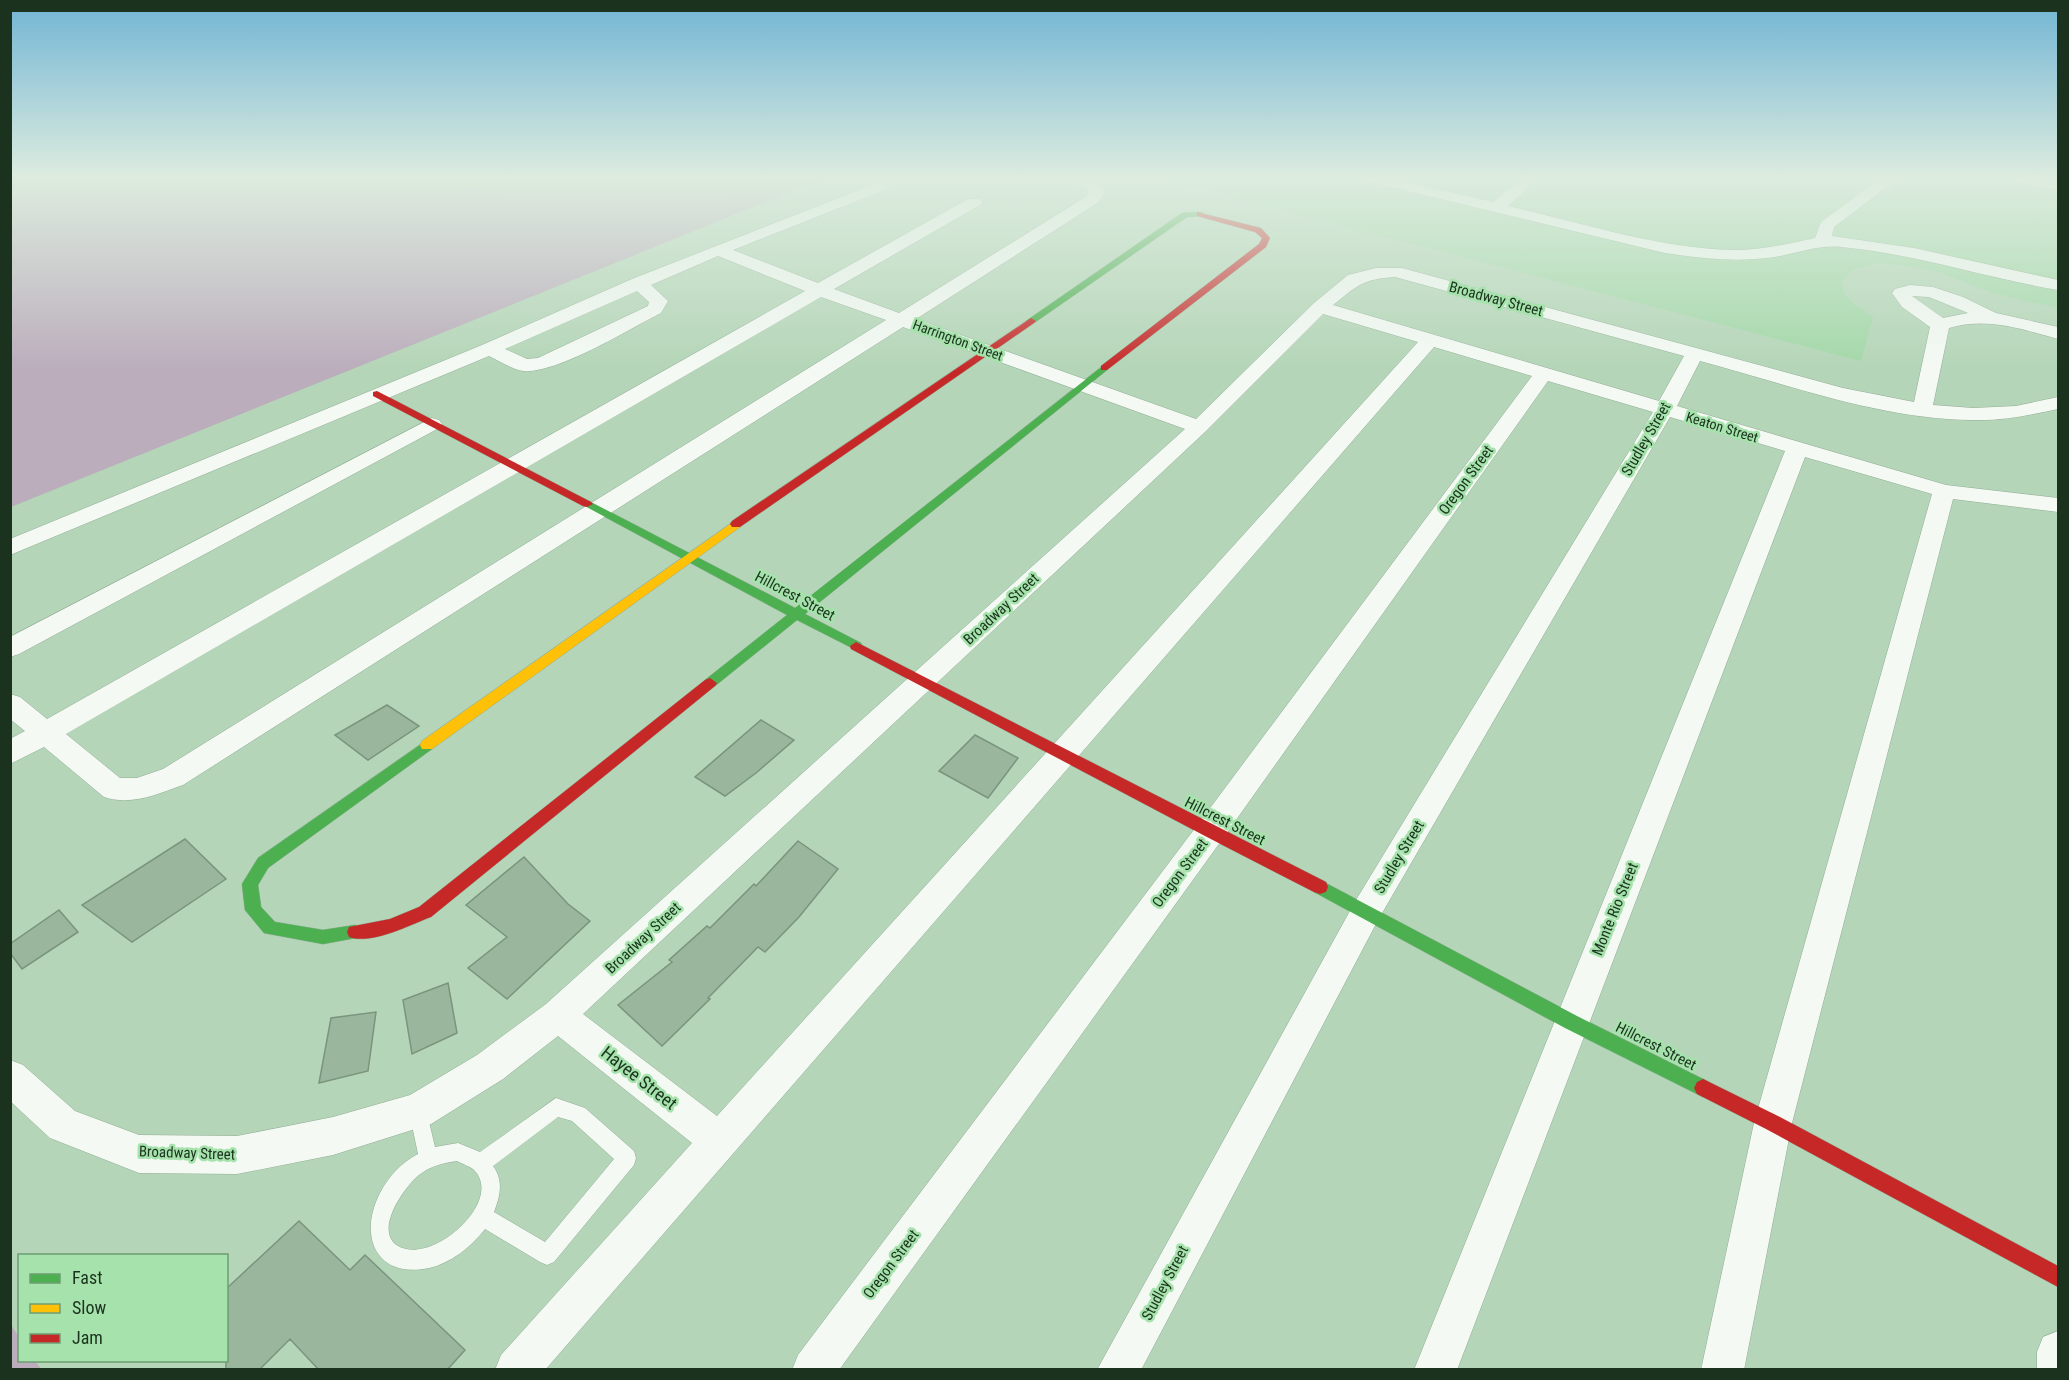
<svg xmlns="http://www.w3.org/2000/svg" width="2069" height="1380" viewBox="0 0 2069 1380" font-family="'Roboto Condensed',sans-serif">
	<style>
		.built { fill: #a3d7a8 }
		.green { fill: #bbadbc }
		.building { fill: #9ab79d; stroke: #7a947d; stroke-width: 1.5 }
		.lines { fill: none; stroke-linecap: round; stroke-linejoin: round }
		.lane-casing { stroke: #92ad95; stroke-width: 1 }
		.street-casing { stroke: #92ad95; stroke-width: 1 }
		.fast-casing { stroke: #92ad95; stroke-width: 1 }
		.slow-casing { stroke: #92ad95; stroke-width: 1 }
		.jam-casing { stroke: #92ad95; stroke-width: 1 }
		.path { stroke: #c0cac1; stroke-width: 2; stroke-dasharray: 1 3; stroke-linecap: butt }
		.lane { fill: #f4f9f4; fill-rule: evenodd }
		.street { fill: #f4f9f4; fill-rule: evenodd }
		.fast { fill: #4caf50; fill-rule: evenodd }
		.slow { fill: #ffc107; fill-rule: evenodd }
		.jam { fill: #c62828; fill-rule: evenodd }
		.labels { text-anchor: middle; stroke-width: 5; stroke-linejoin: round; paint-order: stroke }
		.far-street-label { font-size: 14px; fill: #1b331e; stroke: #a6e3ac }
		.street-label { font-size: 15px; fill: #1b331e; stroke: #a6e3ac }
		.near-street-label { font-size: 18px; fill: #1b331e; stroke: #a6e3ac }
	</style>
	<rect width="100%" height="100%" fill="#b4d5b7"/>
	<path class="built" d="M 1156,177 L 2058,177 L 2058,308 L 1993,293 L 1938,272 L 1909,266 L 1877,263 L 1852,270 L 1841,282 L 1844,293 L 1852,302 L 1873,317 L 1861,361 Z"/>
	<path class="green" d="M 11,177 L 828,177 L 11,507 Z
		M 11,1325 L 19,1337 L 20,1360 L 35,1361 L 41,1369 L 11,1369 Z"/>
	<path class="building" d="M 387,705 L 419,726 L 368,760 L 335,735 Z
		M 761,720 L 794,740 L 756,773 L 725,796 L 695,777 Z
		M 975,735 L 1018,758 L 988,798 L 939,771 Z
		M 185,839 L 226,879 L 132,942 L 82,905 Z
		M 798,841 L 838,869 L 799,917 L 765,952 L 758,947 L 708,998 L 710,999 L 662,1046 L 618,1005 L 672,962 L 669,960 L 707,926 L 710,928 L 754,884 L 756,886 Z
		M 524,857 L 568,904 L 590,921 L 507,999 L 468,968 L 507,937 L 466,905 Z
		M 59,910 L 78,932 L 22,969 L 10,953 L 10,944 Z
		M 448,983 L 457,1033 L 412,1054 L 403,1000 Z
		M 376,1012 L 368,1071 L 319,1083 L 331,1018 Z
		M 299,1221 L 350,1270 L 365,1255 L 465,1350 L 447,1370 L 319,1370 L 290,1339 L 259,1370 L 226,1370 L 226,1289 Z"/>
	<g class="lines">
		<g class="lane-casing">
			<path id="lane" d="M 556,1098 L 585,1108 L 634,1151 L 636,1158 L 634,1165 L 554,1262 L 547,1265 L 540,1262 L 485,1229 C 471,1247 451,1263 429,1268 C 376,1279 358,1236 380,1193 C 389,1176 401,1163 418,1154 L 409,1111 L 411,1105 L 418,1102 L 425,1105 L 435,1147 L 458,1143 L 480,1152 ZM 558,1117 L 572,1121 L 614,1159 L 545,1242 L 494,1212 C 500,1196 504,1181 493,1166 ZM 457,1161 C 462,1164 470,1166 474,1170 C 505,1201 432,1266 398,1246 C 373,1231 404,1187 419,1175 C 430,1166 443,1163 457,1161 Z"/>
		</g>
		<g class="street-casing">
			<path id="street" d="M 892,177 L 913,177 L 910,180 L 733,250 L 818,283 L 968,199 L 980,199 L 982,202 L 980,205 L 834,289 L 899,313 L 1087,196 L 1089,192 L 1086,188 L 1056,180 L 1054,177 C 1073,177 1092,175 1105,192 L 1099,202 L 916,319 L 1196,419 L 1314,303 L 1348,275 L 1376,268 L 1402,268 L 1843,388 L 1914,402 L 1930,327 L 1902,307 L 1892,293 L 1895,289 L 1910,285 L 1933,287 L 1963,297 L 1996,313 L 2058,327 L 2058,339 C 2021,329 1987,317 1949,328 L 1933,405 L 1973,408 L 2016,406 L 2058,397 L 2058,409 C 2030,415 2002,421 1972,420 C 1880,419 1790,385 1700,361 L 1677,406 L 1946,485 L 2058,498 L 2058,512 L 1953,499 L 1792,1123 L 1744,1370 L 1701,1370 L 1754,1123 L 1932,494 L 1805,457 L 1457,1370 L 1414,1370 L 1785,451 L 1670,417 L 1378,920 L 1141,1370 L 1097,1370 L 1356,900 L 1653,412 L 1548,381 L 1221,841 L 839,1370 L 792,1370 L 798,1355 L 1199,823 L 1532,376 L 1434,347 L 545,1370 L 495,1370 L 501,1355 L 692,1143 L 558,1036 L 503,1079 L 431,1124 L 333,1155 L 237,1174 L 139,1173 L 50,1138 L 10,1101 L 10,1060 L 23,1065 L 75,1111 L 139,1135 L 237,1136 L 333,1117 L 410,1095 L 477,1055 L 546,1004 L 1185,429 L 903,327 L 183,785 C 157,794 132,806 104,797 L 44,747 L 10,764 L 10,739 L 25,731 L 10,719 L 10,694 L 20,697 L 47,719 L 805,291 L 718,256 L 651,285 L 668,301 L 661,313 C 629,329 557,374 523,371 C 512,369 499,361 489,356 L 10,555 L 10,539 L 482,345 L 632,279 ZM 1395,277 L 1684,356 L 1659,401 L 1333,305 C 1358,285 1363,279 1395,277 ZM 637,291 L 649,302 L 648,306 L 538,358 L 527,359 L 505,349 ZM 1912,296 L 1929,297 L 1968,313 L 1943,318 ZM 821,297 L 886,320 L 163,769 L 137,778 L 120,778 L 66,734 ZM 1323,314 L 1418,342 L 717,1116 L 583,1014 L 1206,431 Z
				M 1359,177 L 1385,177 L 1493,202 L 1524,177 L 1540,177 L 1508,206 C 1582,223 1657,248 1733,250 C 1761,250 1788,244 1815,238 L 1821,222 L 1874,183 L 1887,177 L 1906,177 L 1904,180 L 1884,189 L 1834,227 L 1832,236 L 1914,248 L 2058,280 L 2058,290 C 1986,278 1916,254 1842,247 C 1815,244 1792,256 1766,258 C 1732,262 1699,258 1665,253 L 1362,180 Z
				M 2006,177 L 2034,177 L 2058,182 L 2058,190 L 2009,180 Z
				M 432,418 L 439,420 L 442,424 L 439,428 L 19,654 L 10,657 L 10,637 Z
				M 2058,1331 L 2058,1370 L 2037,1370 L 2037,1352 L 2043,1337 Z"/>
		</g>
		<g class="fast-casing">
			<path id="fast" d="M 1200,212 L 1203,212 L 1203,216 L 1187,217 L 1034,323 L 1026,321 L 1182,213 Z
				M 1104,365 L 1107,366 L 1107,370 L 805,614 L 861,643 L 862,646 L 856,650 L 797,620 L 715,686 L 705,686 L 703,683 L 705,680 L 787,615 L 581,504 L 587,501 L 591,502 L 795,608 Z
				M 427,740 L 432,741 L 434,745 L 432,749 L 268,868 L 258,885 L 261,907 L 275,922 L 323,930 L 355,925 L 361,927 L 363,932 L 361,937 L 323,944 L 264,933 L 245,910 L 242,884 L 258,858 Z
				M 1320,880 L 1577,1016 L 1709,1082 L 1712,1088 L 1709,1094 L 1703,1097 L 1565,1028 L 1314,892 L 1312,887 L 1314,882 Z"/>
		</g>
		<g class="slow-casing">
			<path id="slow" d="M 736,520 L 740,521 L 742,524 L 740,527 L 432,749 L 422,749 L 420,745 L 422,741 Z"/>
		</g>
		<g class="jam-casing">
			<path id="jam" d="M 1197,212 L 1261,228 L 1270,238 L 1266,247 L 1107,370 L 1101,370 L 1101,366 L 1259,244 L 1262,238 L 1255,232 L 1197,216 Z
				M 1031,318 L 1036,321 L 1034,323 L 740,527 L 732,527 L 730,524 L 732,521 Z
				M 377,391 L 591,502 L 593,504 L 587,507 L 583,506 L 373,396 L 373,392 Z
				M 856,642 L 1326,882 L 1328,887 L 1326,892 L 1320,894 L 1314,892 L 1205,836 L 851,649 L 850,646 Z
				M 710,678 L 717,683 L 715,686 L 431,917 C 410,925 371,945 349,937 L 347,932 L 349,927 L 390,919 L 419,907 L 705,680 Z
				M 1703,1079 L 1780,1117 L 2058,1266 L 2058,1287 L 1766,1129 L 1697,1094 L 1694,1088 L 1697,1082 Z"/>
		</g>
		<path class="path" d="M 427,177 C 491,193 556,197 623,197 C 675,197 727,197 776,177"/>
		<use href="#lane" class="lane"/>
		<use href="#street" class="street"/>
		<use href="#fast" class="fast"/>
		<use href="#slow" class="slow"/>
		<use href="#jam" class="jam"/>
	</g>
	<linearGradient id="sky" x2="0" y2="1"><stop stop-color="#71b5d4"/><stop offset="0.48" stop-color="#ddecdf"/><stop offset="1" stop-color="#ddecdf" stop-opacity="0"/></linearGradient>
	<rect width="2069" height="370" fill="url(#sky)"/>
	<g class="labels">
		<g class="far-street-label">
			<text transform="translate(958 340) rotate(20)" y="5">Harrington Street</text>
			<text transform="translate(1722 427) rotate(17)" y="5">Keaton Street</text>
		</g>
		<g class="street-label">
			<text transform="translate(1496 299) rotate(15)" y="5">Broadway Street</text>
			<text transform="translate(1646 439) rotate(-60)" y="5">Studley Street</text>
			<text transform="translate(1466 480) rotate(-54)" y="5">Oregon Street</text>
			<text transform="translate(795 596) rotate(28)" y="5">Hillcrest Street</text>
			<text transform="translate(1001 609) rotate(-43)" y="5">Broadway Street</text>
			<text transform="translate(1225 821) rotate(27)" y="5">Hillcrest Street</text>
			<text transform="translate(1399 857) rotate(-59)" y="5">Studley Street</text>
			<text transform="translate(1180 873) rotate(-53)" y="5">Oregon Street</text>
			<text transform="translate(1615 909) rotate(-68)" y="5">Monte Rio Street</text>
			<text transform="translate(643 938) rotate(-43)" y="5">Broadway Street</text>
			<text transform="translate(1656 1046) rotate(27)" y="5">Hillcrest Street</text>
			<text transform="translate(187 1153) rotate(2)" y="5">Broadway Street</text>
			<text transform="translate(891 1264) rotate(-53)" y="5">Oregon Street</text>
			<text transform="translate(1165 1283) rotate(-62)" y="5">Studley Street</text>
		</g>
		<g class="near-street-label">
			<text transform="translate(639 1078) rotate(38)" y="6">Hayee Street</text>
		</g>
	</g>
	<rect width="2069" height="1380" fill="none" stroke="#1b331e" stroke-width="24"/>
	<rect x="18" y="1254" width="210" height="108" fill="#a6e3ac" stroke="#6e9d73" stroke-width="1.5"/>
	<rect x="30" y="1274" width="30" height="9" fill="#4caf50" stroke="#6e9d73" stroke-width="1.5"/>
	<text x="72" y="1284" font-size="18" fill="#1b331e">Fast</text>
	<rect x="30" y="1304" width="30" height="9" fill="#ffc107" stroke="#6e9d73" stroke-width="1.5"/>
	<text x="72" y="1314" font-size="18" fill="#1b331e">Slow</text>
	<rect x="30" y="1334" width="30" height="9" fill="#c62828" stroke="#6e9d73" stroke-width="1.5"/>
	<text x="72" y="1344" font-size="18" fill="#1b331e">Jam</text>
</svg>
